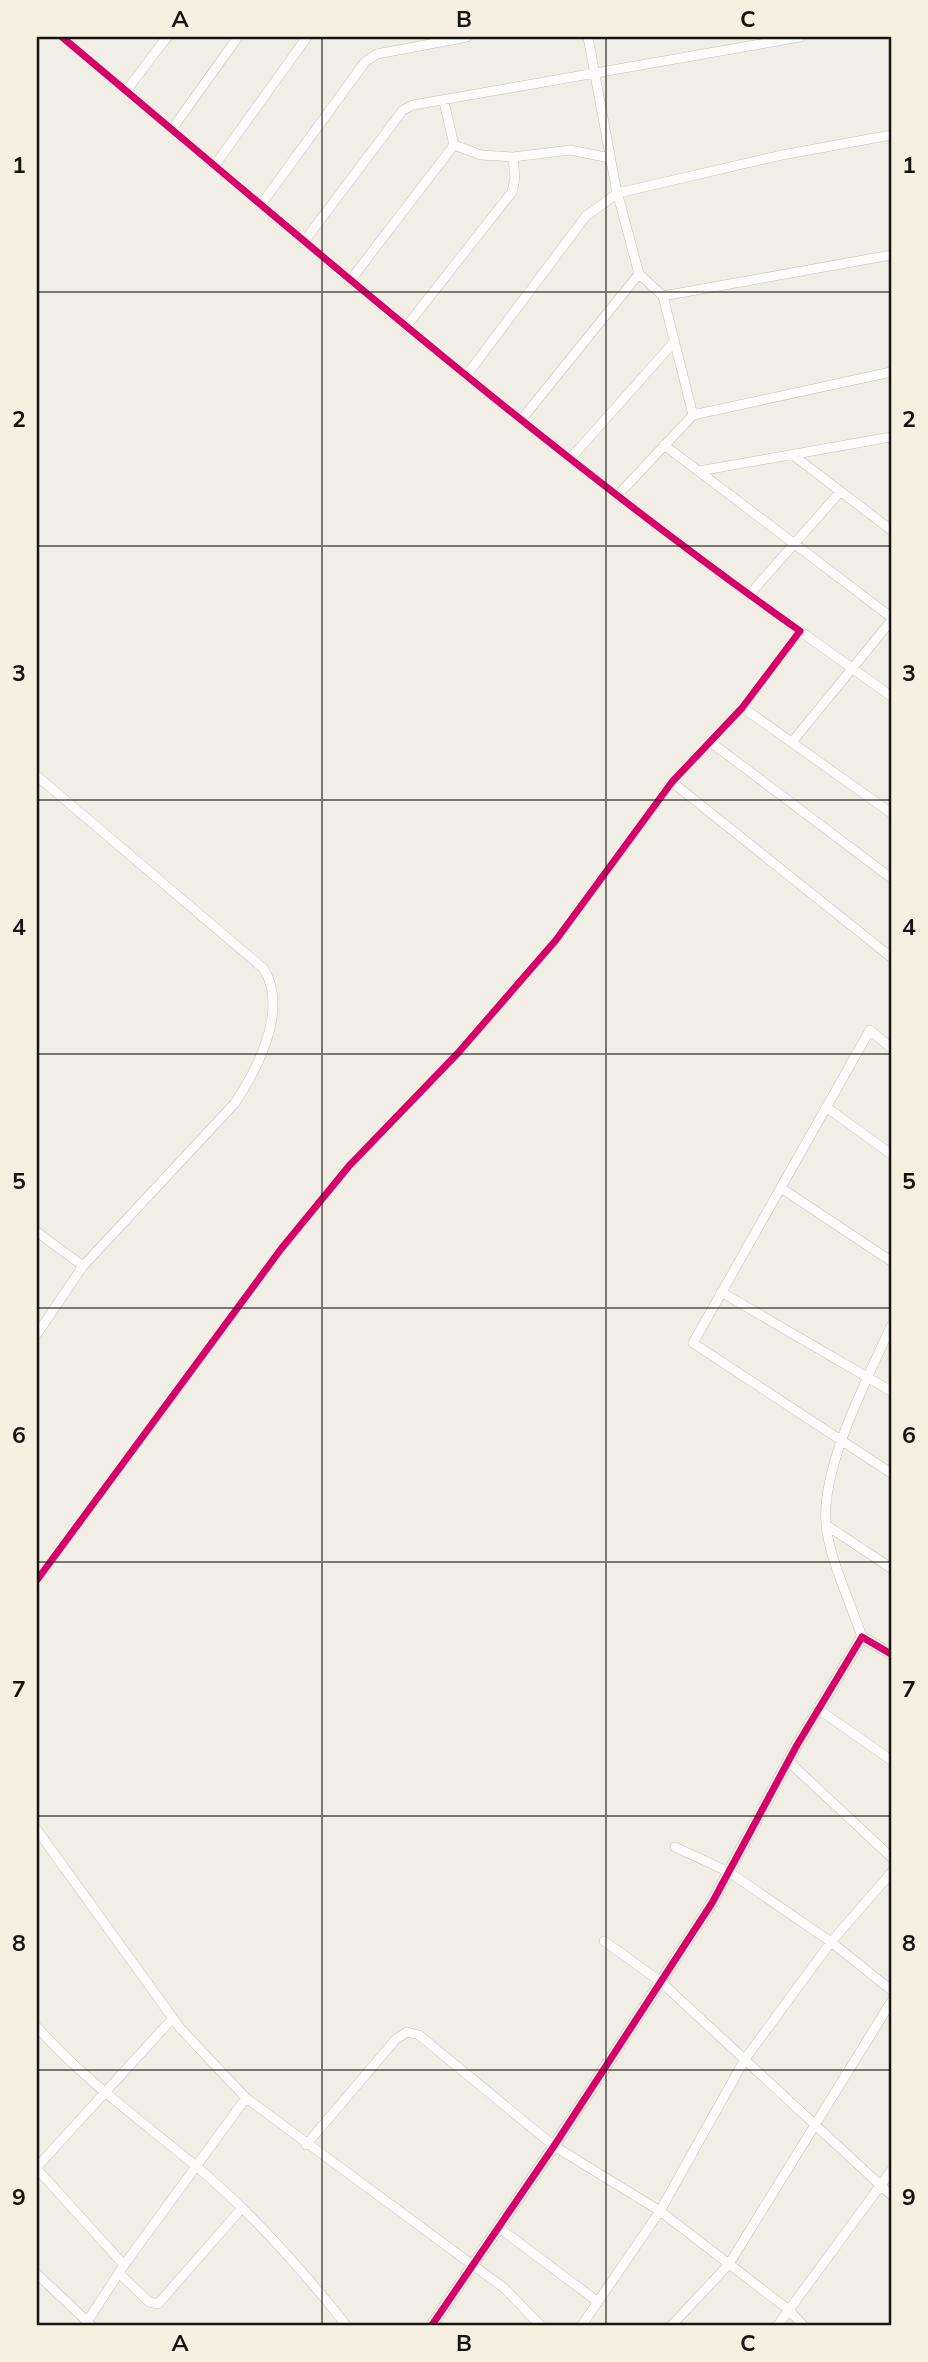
<svg xmlns="http://www.w3.org/2000/svg" width="928" height="2362" viewBox="0 0 928 2362" font-family="Mulish,sans-serif">
	<style>
		.lines { fill: none; stroke-linecap: round; stroke-linejoin: round }
		.minor-casing { stroke: #c6c3bc; stroke-width: 10 }
		.tertiary-casing { stroke: #c6c3bc; stroke-width: 12 }
		.minor { stroke: #fdfcfb; stroke-width: 9 }
		.tertiary { stroke: #fdfcfb; stroke-width: 10 }
		.cycleway-casing { stroke: #f6f0e0; stroke-width: 11 }
		.cycleway { stroke: #d6006c; stroke-width: 7 }
		.grid { fill: none; stroke: #16140e; stroke-width: 2; stroke-opacity: 0.55 }
		.neatline { fill: none; stroke: #16140e; stroke-width: 2.5 }
		.grid-label { font-size: 23px; text-anchor: middle; font-weight: bold; fill: #16140e }
	</style>
	<rect width="100%" height="100%" fill="#f1eee5"/>
	<g class="lines">
		<g class="minor-casing">
			<path id="minor" d="M 588,37 L 616,188 L 639,274 L 663,296 L 693,415
				M 126,91 L 167,37
				M 172,129 L 238,37
				M 454,145 L 481,155 L 513,157
				M 215,165 L 307,37
				M 260,206 L 365,62 L 377,54 L 467,37
				M 303,243 L 403,110 L 413,105 L 800,37
				M 349,282 L 454,145 L 444,102
				M 663,296 L 891,255
				M 405,328 L 512,192 L 515,178 L 513,157 L 570,150 L 610,158
				M 466,376 L 586,216 L 618,193 L 782,155 L 891,135
				M 521,420 L 639,274
				M 664,445 L 891,617
				M 793,455 L 891,530
				M 570,459 L 674,342
				M 699,471 L 891,437
				M 617,496 L 693,415 L 891,372
				M 749,595 L 840,492
				M 800,631 L 891,696
				M 742,707 L 891,813
				M 709,741 L 891,878
				M 792,742 L 891,621
				M 37,776 L 264,969 C 288,1010 259,1066 235,1103 L 83,1266 L 37,1334
				M 672,782 L 891,957
				M 891,1048 L 870,1030 L 693,1343 L 891,1473
				M 826,1107 L 891,1154
				M 781,1188 L 891,1261
				M 37,1232 L 83,1266
				M 721,1292 L 891,1391
				M 826,1525 L 891,1568
				M 37,1580 L 281,1249 L 349,1166 L 458,1053 L 556,940 L 672,782 L 742,708 L 800,631 C 541,448 304,240 62,37
				M 862,1637 C 851,1604 829,1558 826,1524 C 821,1466 868,1378 891,1326
				M 818,1709 L 891,1760
				M 788,1761 L 891,1857
				M 37,1830 L 180,2028 L 246,2098 L 504,2288 L 540,2325
				M 675,1847 L 729,1872 L 831,1942 L 891,1990
				M 604,1941 L 661,1982 L 891,2195
				M 37,2027 C 85,2081 142,2121 197,2167 C 252,2213 301,2268 346,2325
				M 306,2145 L 396,2039 L 407,2032 L 419,2035 L 554,2146 L 660,2211 L 789,2310 L 803,2325
				M 37,2167 L 173,2018
				M 37,2169 L 124,2265
				M 498,2227 L 598,2302
				M 119,2273 L 149,2302 L 158,2304 L 242,2208
				M 37,2274 L 91,2325
				M 85,2325 L 124,2265 L 246,2098
				M 582,2325 L 660,2211 L 745,2059 L 831,1942 L 891,1873
				M 672,2325 L 729,2264 L 891,2002
				M 778,2325 L 891,2171"/>
		</g>
		<g class="tertiary-casing">
			<path id="tertiary" d="M 432,2325 L 554,2146 L 712,1903 L 797,1745 L 862,1637 L 891,1654"/>
		</g>
		<use href="#minor" class="minor"/>
		<use href="#tertiary" class="tertiary"/>
		<g class="cycleway-casing">
			<path id="cycleway" d="M 37,1580 L 281,1249 L 349,1166 L 458,1053 L 556,940 L 672,782 L 742,708 L 800,631 C 541,448 304,240 62,37
				M 432,2325 L 554,2146 L 712,1903 L 797,1745 L 862,1637 L 891,1654"/>
		</g>
		<use href="#cycleway" class="cycleway"/>
	</g>
	<path class="grid" d="M 322,37 L 322,2325M 606,37 L 606,2325M 37,292 L 891,292M 37,546 L 891,546M 37,800 L 891,800M 37,1054 L 891,1054M 37,1308 L 891,1308M 37,1562 L 891,1562M 37,1816 L 891,1816M 37,2070 L 891,2070"/>
	<rect width="928" height="2362" fill="none" stroke="#f6f0e0" stroke-width="77"/>
	<rect x="38" y="38" width="852" height="2286" class="neatline"/>
	<g class="grid-label">
		<text x="180" y="27">A</text>
		<text x="464" y="27">B</text>
		<text x="748" y="27">C</text>
		<text x="19" y="173">1</text>
		<text x="909" y="173">1</text>
		<text x="19" y="427">2</text>
		<text x="909" y="427">2</text>
		<text x="19" y="681">3</text>
		<text x="909" y="681">3</text>
		<text x="19" y="935">4</text>
		<text x="909" y="935">4</text>
		<text x="19" y="1189">5</text>
		<text x="909" y="1189">5</text>
		<text x="19" y="1443">6</text>
		<text x="909" y="1443">6</text>
		<text x="19" y="1697">7</text>
		<text x="909" y="1697">7</text>
		<text x="19" y="1951">8</text>
		<text x="909" y="1951">8</text>
		<text x="19" y="2205">9</text>
		<text x="909" y="2205">9</text>
		<text x="180" y="2351">A</text>
		<text x="464" y="2351">B</text>
		<text x="748" y="2351">C</text>
	</g>
</svg>
